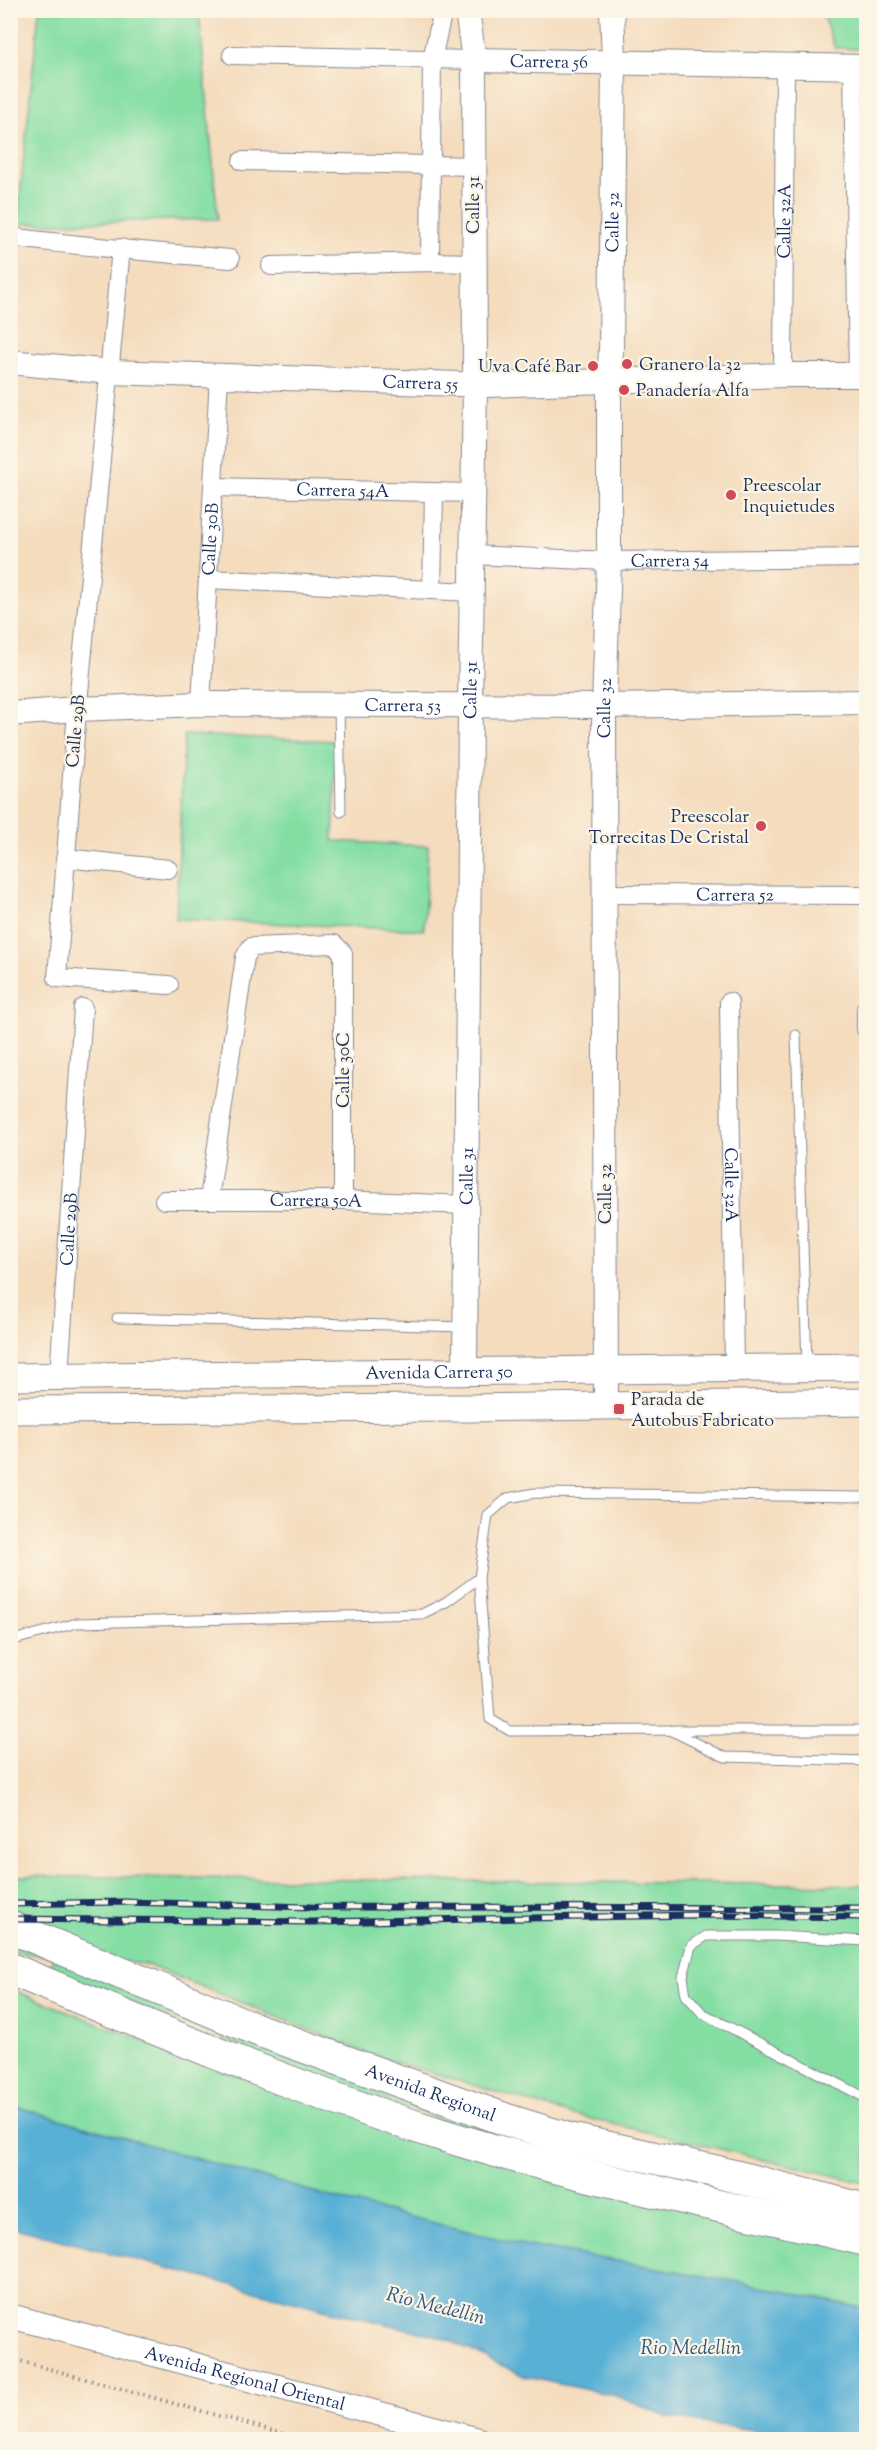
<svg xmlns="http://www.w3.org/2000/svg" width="877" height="2450" viewBox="0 0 877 2450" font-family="'Sorts Mill Goudy',serif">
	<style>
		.green { fill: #84dea4; stroke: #508681; stroke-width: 1.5 }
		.water { fill: #58b0d5; stroke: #3a709a; stroke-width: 1.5 }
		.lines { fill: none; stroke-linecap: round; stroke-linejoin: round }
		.lane-casing { stroke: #88868e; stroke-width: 11 }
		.street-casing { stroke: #88868e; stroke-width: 20 }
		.secondary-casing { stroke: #88868e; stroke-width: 26 }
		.primary-casing { stroke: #88868e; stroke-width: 29 }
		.highway-casing { stroke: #88868e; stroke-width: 34 }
		.path { stroke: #88868e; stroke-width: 4; stroke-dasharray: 1.5 4.5; stroke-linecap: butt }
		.lane { stroke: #fff; stroke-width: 9 }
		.street { stroke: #fff; stroke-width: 18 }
		.secondary { stroke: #fff; stroke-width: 24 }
		.primary { stroke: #fff; stroke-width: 27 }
		.highway { stroke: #fff; stroke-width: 32 }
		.rail-casing { stroke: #1b2f5e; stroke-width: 7 }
		.rail { stroke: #fcf5e5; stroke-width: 4.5; stroke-dasharray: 14; stroke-linecap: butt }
		.poi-dot { fill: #d1495b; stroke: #fcf5e5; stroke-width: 2 }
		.labels { text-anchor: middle; stroke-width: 4.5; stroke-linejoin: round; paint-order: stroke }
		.street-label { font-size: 18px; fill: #1b2f5e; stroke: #fcf5e5 }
		.poi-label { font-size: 18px; fill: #1b2f5e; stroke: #fcf5e5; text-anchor: start }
		.water-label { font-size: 20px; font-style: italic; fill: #2d5682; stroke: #fcf5e5 }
	</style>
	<rect width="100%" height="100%" fill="#fcf5e5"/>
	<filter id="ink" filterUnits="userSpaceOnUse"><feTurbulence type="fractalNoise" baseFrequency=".0167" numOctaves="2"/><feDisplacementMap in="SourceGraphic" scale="12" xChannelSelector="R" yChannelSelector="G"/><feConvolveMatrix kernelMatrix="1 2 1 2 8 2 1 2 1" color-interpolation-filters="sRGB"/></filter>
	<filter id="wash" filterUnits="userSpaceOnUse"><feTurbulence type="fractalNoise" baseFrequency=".008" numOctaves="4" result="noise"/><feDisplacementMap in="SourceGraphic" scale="24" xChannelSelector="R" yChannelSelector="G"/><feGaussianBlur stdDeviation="1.35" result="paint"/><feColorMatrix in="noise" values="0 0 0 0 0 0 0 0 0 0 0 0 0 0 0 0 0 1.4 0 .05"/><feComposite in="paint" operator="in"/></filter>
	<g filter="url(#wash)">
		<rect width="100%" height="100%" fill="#f4dcbd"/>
		<path class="green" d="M 39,11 L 199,11 L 218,219 L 17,224 Z
			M 821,11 L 866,11 L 866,49 L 835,48 Z
			M 184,735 L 337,741 L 333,841 L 428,846 L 424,930 L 176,919 Z
			M 10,1876 L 866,1885 L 866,2183 L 566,2113 L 369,2054 L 145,1964 L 11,1952 Z
			M 53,1958 L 700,2183 C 647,2172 592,2163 540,2149 C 371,2103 209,2036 49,1968 Z
			M 10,1989 L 220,2070 L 866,2249 L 866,2309 L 745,2283 L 528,2246 L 348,2202 L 11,2105 Z"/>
		<path class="water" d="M 10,2105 L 348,2202 L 528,2246 L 745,2283 L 866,2309 L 866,2439 L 794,2439 L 768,2432 L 669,2418 L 617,2396 L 526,2377 L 443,2337 L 331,2311 L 11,2227 Z"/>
	</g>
	<g filter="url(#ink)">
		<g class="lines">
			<g class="lane-casing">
				<path id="lane" d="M 339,706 L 341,812
					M 796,1035 L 807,1365
					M 117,1318 L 465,1327
					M 866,1497 L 535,1493 L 508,1498 L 488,1515 L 479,1578 L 490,1719 L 510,1731 L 670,1730 L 725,1757 L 866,1761
					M 10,1641 L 77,1623 L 422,1614 L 446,1602 L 479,1578
					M 674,1730 L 866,1730
					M 866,1941 L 776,1936 L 706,1936 L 691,1946 L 683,1977 L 686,1995 L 702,2013 L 866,2098"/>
			</g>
			<g class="street-casing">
				<g id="street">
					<path d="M 232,55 L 474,60"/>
					<path d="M 853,67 L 858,376"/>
					<path d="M 242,161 L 474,166"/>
					<path d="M 10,237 C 83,247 157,252 230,259"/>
					<path d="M 121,248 L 75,735 L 57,978 L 169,985"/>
					<path d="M 430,262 L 432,59 L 443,10"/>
					<path d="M 271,266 L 430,262 L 473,263"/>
					<path id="s1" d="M 783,375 L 785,65"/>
					<path id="s2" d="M 214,487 L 472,493"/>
					<path id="s3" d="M 472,555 L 609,561 L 866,558"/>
					<path d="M 208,579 L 472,592"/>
					<path d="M 432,590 L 434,492"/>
					<path id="s4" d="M 201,704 L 219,376"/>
					<path d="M 65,858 L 168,869"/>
					<path id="s5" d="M 605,894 L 866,895"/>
					<path id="s6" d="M 729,1002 L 734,1369"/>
					<path d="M 866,1009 L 866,1029"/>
					<path d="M 209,1199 L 245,957 L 251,947 L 334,944 L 343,953 L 343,1200"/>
					<path id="s7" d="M 164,1200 L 343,1200 L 466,1205"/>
					<path id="s8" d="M 59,1377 L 83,1008"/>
				</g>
			</g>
			<g class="secondary-casing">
				<g id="secondary">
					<path id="s9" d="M 474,60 L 866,67"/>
					<path id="s10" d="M 10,362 L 111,372 L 488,385 L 783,375 L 866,375"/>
					<path id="s11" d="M 10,714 L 77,709 L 201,704 L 604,706 L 866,702"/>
					<path id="s12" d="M 465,1371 L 470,704 L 475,385 L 474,60 L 467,10"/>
					<path id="s13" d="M 606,1406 L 604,706 L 609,561 L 609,381 L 611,351 L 614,62 L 612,10"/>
					<path id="s14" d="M 10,2316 L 479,2440"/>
				</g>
			</g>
			<g class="primary-casing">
				<g id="primary">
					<path id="s15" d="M 10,1377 L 866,1367"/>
					<path d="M 10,1410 L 468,1408 L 866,1402"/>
				</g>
			</g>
			<g class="highway-casing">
				<g id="highway">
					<path id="s16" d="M 10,1927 L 258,2030 L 507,2120 L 565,2138 L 714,2171 L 866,2210"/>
					<path d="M 10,1969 C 152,2027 293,2088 439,2134 C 579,2178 724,2206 866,2240"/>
				</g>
			</g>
			<path class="path" d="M 10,2358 L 306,2440"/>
			<use href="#lane" class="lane"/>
			<use href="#street" class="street"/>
			<use href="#secondary" class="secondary"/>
			<use href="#primary" class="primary"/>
			<use href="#highway" class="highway"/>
			<g class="rail-casing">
				<path id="rail" d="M 10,1904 L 124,1902 L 311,1907 L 866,1908
					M 10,1919 L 312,1922 L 698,1915 L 866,1917"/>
			</g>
			<use href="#rail" class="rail"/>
		</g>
	</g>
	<g class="poi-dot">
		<circle cx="627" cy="364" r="6"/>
		<circle cx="593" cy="366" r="6"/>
		<circle cx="624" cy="390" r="6"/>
		<circle cx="731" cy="495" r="6"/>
		<circle cx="761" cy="826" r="6"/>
		<rect x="613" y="1403" width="12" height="12" rx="3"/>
	</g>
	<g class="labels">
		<g class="street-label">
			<text dy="6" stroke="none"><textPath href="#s9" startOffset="75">Carrera 56</textPath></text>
			<text transform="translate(473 205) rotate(-90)" y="6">Calle 31</text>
			<text dy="6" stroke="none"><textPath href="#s1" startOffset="154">Calle 32A</textPath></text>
			<text dy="6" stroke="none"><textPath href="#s13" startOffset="1184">Calle 32</textPath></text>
			<text dy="6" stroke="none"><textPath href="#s10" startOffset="411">Carrera 55</textPath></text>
			<text dy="6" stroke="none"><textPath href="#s2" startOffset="129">Carrera 54A</textPath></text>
			<text dy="6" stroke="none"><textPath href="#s4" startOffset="165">Calle 30B</textPath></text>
			<text dy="6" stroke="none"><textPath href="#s3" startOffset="198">Carrera 54</textPath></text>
			<text dy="6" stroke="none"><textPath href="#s12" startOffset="681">Calle 31</textPath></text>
			<text dy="6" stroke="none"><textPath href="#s11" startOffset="393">Carrera 53</textPath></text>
			<text dy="6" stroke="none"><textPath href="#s13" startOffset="698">Calle 32</textPath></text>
			<text transform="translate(75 731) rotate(-85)" y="6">Calle 29B</text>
			<text dy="6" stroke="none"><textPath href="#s5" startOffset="130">Carrera 52</textPath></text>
			<text transform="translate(343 1070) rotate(-90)" y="6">Calle 30C</text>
			<text dy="6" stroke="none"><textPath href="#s12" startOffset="195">Calle 31</textPath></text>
			<text dy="6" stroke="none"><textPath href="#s6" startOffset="183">Calle 32A</textPath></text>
			<text transform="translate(605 1194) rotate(-90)" y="6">Calle 32</text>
			<text dy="6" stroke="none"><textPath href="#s7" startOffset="152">Carrera 50A</textPath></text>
			<text dy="6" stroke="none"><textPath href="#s8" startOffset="148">Calle 29B</textPath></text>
			<text dy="6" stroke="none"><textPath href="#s15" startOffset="429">Avenida Carrera 50</textPath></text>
			<text dy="6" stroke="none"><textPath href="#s16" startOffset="452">Avenida Regional</textPath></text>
			<text dy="6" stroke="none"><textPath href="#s14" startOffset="243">Avenida Regional Oriental</textPath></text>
		</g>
		<g class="poi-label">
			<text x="639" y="370">Granero la 32</text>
			<text x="581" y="372" text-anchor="end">Uva Café Bar</text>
			<text x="636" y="396">Panadería Alfa</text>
			<text x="743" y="491">Preescolar<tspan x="743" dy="21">Inquietudes</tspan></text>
			<text x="749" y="822" text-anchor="end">Preescolar<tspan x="749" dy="21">Torrecitas De Cristal</tspan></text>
			<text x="631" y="1405">Parada de<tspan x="631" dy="21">Autobus Fabricato</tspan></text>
		</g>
		<g class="water-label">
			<text transform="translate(436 2305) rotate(14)" y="7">Río Medellín</text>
			<text x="691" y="2354">Rio Medellin</text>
		</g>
	</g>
	<rect width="877" height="2450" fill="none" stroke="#fcf5e5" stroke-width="36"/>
</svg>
